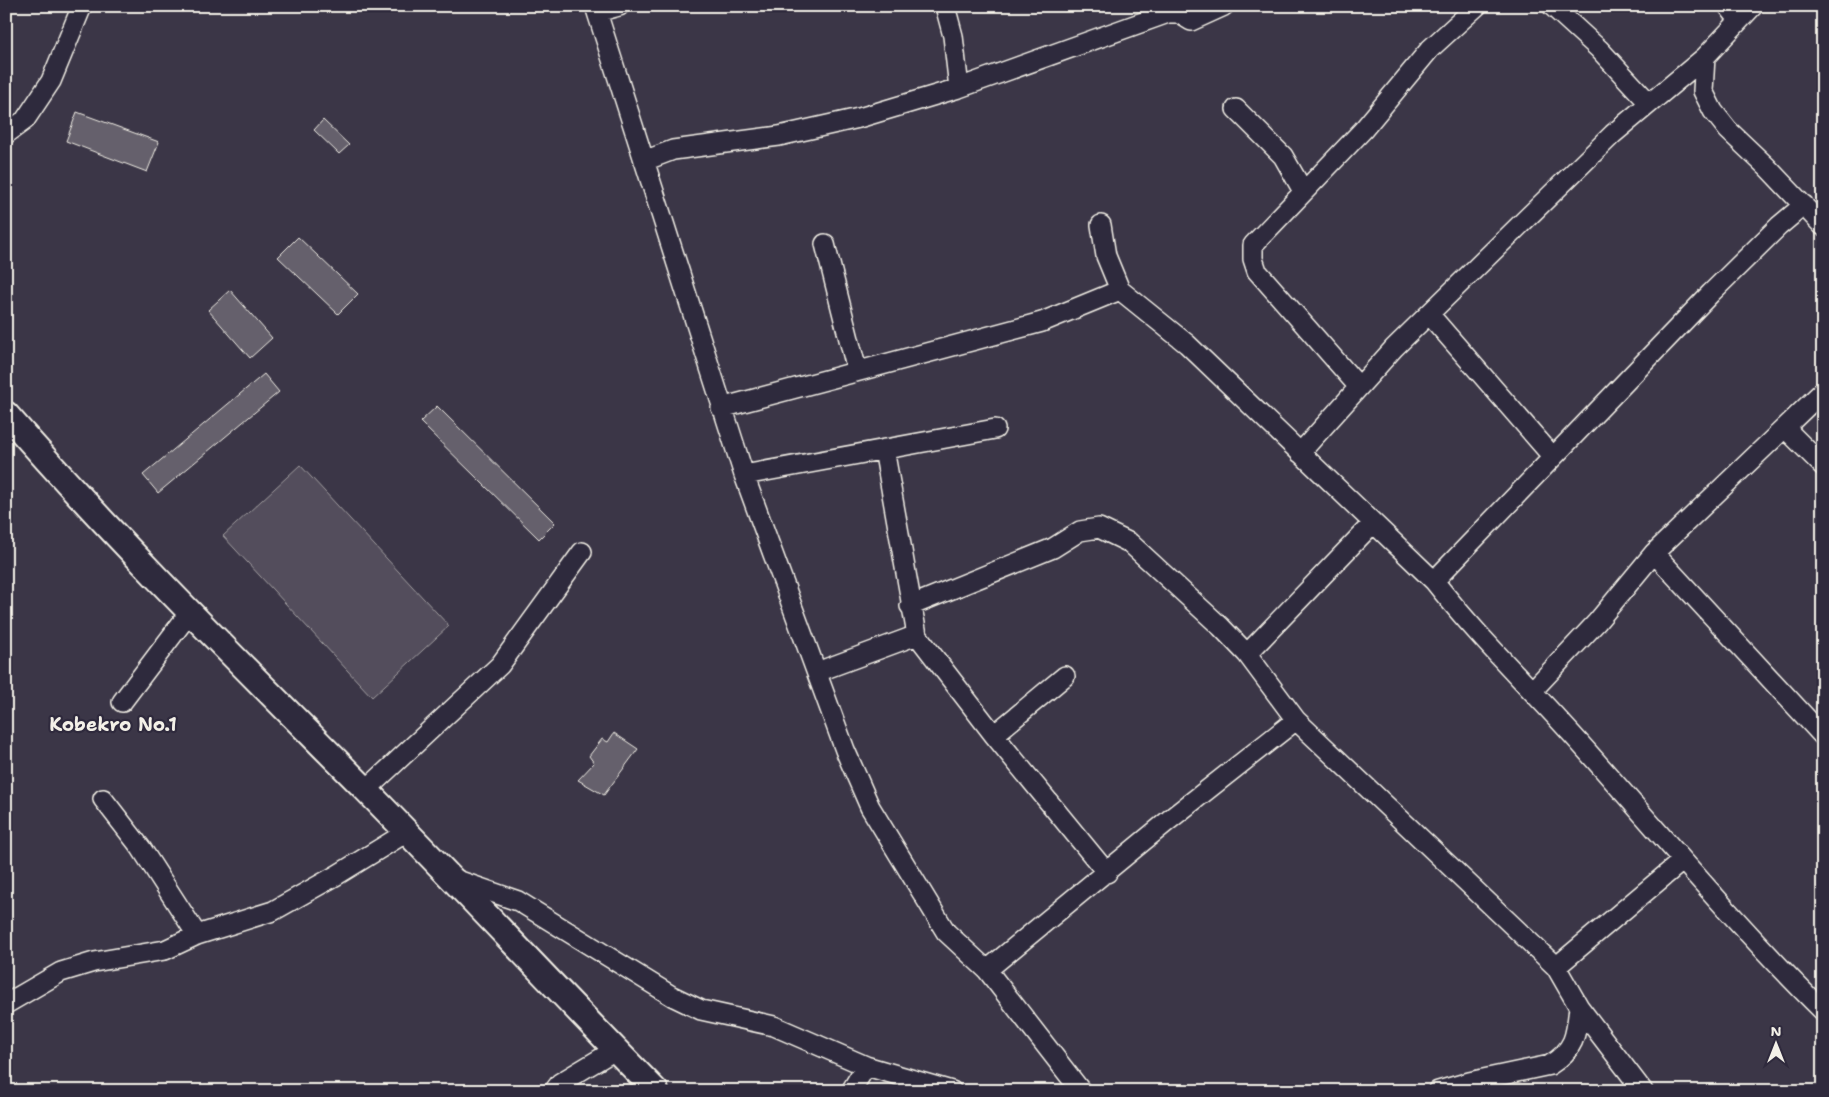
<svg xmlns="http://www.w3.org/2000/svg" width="1829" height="1097" viewBox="0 0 1829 1097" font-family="'Shantell Sans',sans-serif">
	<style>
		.green { fill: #534e5c; stroke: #a4a0a2 }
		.building { fill: #65616c; stroke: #f4f1e8 }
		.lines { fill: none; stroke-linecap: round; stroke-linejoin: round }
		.minor-casing { stroke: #f4f1e8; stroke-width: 22 }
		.major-casing { stroke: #f4f1e8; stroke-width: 28 }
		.minor { stroke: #2f2a3d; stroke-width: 19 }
		.major { stroke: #2f2a3d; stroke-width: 24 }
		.labels { text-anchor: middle; stroke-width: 4.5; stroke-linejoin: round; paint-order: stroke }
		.district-label { font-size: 19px; font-weight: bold; fill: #f4f1e8; stroke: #2f2a3d }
	</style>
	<rect width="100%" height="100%" fill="#3b3647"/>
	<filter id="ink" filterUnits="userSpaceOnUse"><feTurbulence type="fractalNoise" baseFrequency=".02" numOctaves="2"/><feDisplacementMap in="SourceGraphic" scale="10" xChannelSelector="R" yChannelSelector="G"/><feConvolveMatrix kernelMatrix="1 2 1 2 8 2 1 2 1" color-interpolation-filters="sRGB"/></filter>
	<g filter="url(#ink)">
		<path class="green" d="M 300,465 L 449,626 L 372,697 L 223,536 Z"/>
		<path class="building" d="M 77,112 L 159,142 L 147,172 L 66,141 Z
			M 323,120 L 349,145 L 339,154 L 314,130 Z
			M 298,237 L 358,294 L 338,314 L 278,257 Z
			M 230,290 L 272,338 L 250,358 L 208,310 Z
			M 264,374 L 279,392 L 158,493 L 143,475 Z
			M 437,406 L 555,523 L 539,539 L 420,422 Z
			M 614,733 L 638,749 L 604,795 L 578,780 L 594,763 L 589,756 L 602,739 L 608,742 Z"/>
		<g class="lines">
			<g class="minor-casing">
				<path id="minor" d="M 595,6 L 744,475 L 845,750 L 870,807 L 946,932 L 987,970 L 1081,1091
					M 945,6 L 953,36 L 959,88
					M 1552,6 L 1599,49 L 1649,103
					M 1728,6 L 1739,20
					M 597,12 L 619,6
					M 1705,57 L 1703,91 L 1713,111 L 1728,130 L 1767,167 L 1823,226
					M 1236,109 L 1283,156 L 1303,191
					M 6,134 L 25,120 L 51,81 L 82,6
					M 644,161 L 673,150 L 779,136 L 859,118 L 959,88 L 1168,13 L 1178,13 L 1191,21 L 1224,6
					M 1101,225 L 1106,256 L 1120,290 L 1187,344 L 1434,581 C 1481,641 1536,693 1586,750 C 1664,838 1739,928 1823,1011
					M 825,244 L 857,371
					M 1429,314 L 1553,457
					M 1359,387 L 1257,271 L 1253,259 L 1253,245 L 1363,130 L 1430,49 L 1477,6
					M 721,408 L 1042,322 L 1120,290
					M 1785,428 L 1823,466
					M 884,449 L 917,635 L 994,735 L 1107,873
					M 1300,453 L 1394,348 L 1613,134 L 1705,57 L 1753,6
					M 744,475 L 995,429
					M 1654,553 L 1823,736
					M 1434,581 L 1711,293 L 1779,226 L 1804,205
					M 910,606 L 1053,548 L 1080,531 L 1099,528 L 1130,543 L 1221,627 L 1247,654 L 1296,720 L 1556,967 L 1579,1007 L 1643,1091
					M 1247,654 L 1373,523
					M 817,672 L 917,635
					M 1533,690 L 1597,622 L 1654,553 L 1823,391
					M 122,702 L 190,612
					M 994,735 L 1065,676
					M 366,790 L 500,665 L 582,552
					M 103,799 L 141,848 L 197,935
					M 454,879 L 518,901 L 672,996 L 701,1010 L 774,1026 L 866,1066 L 952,1091
					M 1556,967 L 1682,861
					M 987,970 L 1169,820 L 1296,720
					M 6,1004 L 61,972 L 94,962 L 165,950 L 197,935 L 273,911 L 337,875 L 407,832
					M 554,1091 L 560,1083 L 615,1050
					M 851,1091 L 866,1066
					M 1438,1091 L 1469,1082 L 1550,1065 C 1575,1049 1576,1036 1579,1007"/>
			</g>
			<g class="major-casing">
				<path id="major" d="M 6,414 C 120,545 243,666 365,789 C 463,889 558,991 656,1091"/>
			</g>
			<use href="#minor" class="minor"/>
			<use href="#major" class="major"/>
		</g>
	</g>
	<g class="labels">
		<g class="district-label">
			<text x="113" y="731">Kobekro No.1</text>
		</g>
	</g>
	<rect width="1829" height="1097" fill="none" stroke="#2f2a3d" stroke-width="25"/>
	<rect x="12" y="12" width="1804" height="1072" fill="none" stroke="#f4f1e8" stroke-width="2" filter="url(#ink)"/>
	<g transform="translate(1776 1044)" stroke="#2f2a3d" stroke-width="4" paint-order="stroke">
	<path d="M0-4L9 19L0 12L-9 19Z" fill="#f4f1e8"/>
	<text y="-8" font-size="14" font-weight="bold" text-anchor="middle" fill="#f4f1e8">N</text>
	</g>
</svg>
